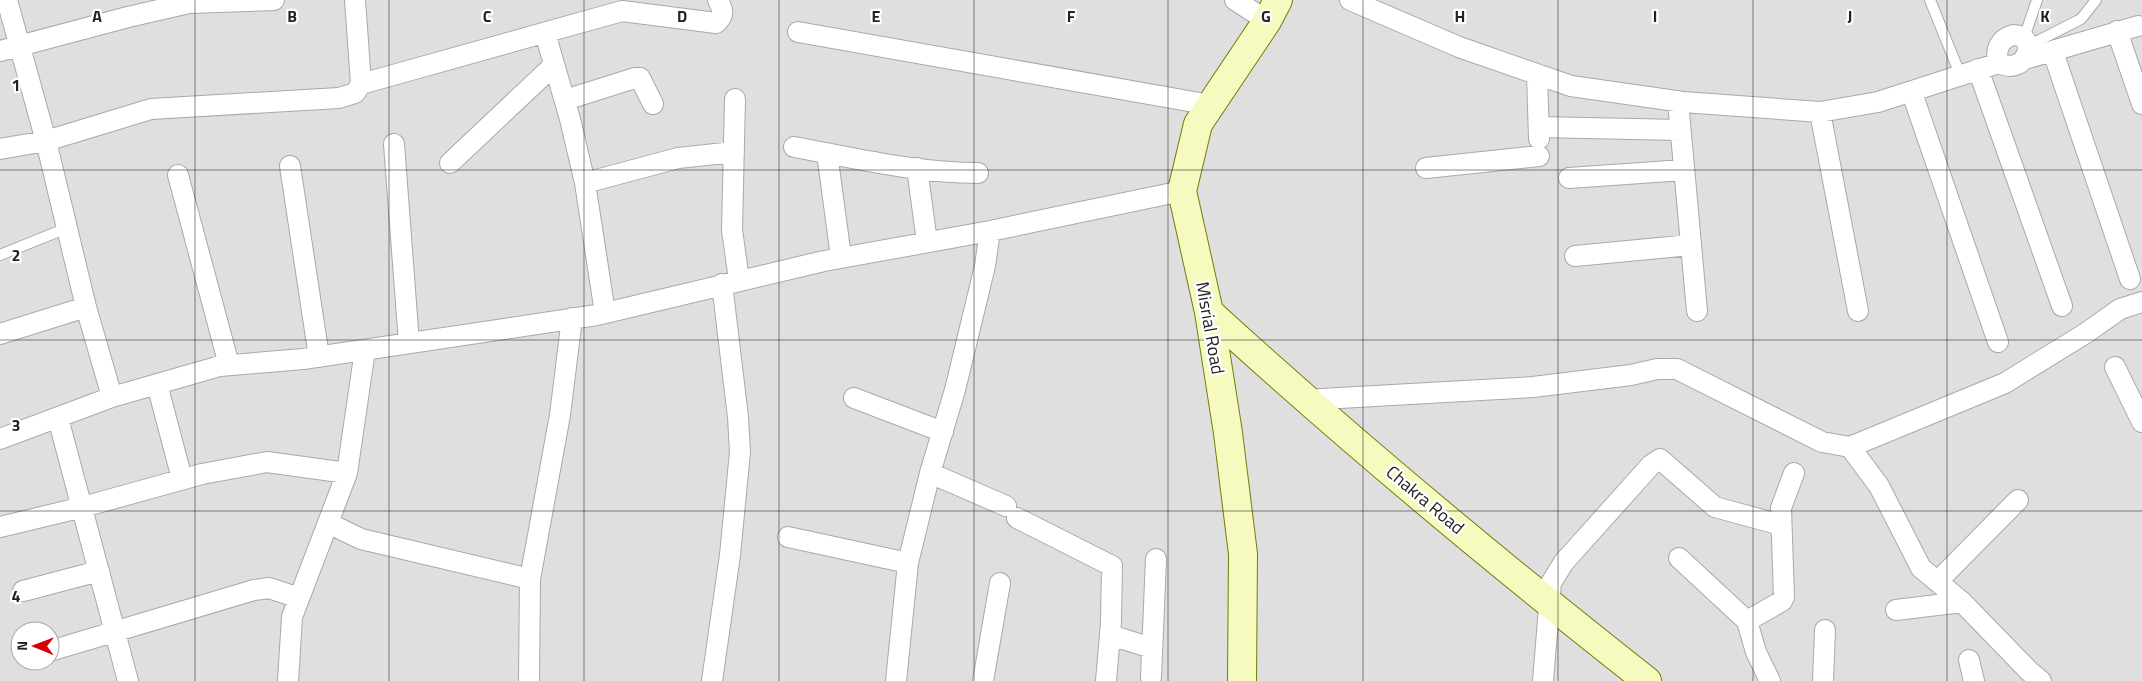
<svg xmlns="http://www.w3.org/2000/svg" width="2142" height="681" viewBox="0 0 2142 681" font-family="'Titillium Web',sans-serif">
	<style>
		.residential { fill: #e0dfdf; fill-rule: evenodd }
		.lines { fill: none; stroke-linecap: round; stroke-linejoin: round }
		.service-casing { stroke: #a9a9a9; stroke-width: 12 }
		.minor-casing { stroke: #a9a9a9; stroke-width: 22 }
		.secondary-casing { stroke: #707d05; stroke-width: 30 }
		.service { stroke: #fff; stroke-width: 10 }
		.minor { stroke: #fff; stroke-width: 20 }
		.secondary { stroke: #f7fabf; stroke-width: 28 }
		.grid { fill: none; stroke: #222; stroke-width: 1; stroke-opacity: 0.55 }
		.labels { text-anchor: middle; stroke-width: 4.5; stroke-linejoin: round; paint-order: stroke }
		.street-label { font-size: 18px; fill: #222; stroke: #fff }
		.grid-label { font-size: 16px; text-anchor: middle; font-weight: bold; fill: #222; stroke: #fff; stroke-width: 4.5; stroke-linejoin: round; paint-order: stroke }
	</style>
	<rect width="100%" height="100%" fill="#f2efe9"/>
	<path class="residential" d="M 0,0 L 2142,0 L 2142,681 L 0,681 ZM 20,631 L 50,631 L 50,661 L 20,661 Z"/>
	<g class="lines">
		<g class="service-casing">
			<path id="service" d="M 1930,0 L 1960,74
				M 2024,38 L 2037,0
				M 2028,46 L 2081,19 L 2096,0
				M 0,255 L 67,228"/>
		</g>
		<g class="minor-casing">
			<path id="minor" d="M 1235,0 L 1267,21
				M 1350,0 L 1459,47 L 1571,86 L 1683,102 L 1820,112 L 1878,102 L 1999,63
				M 2117,31 L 2142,104
				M 798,32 L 1211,105
				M 545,33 L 570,119 L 585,183 L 605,313
				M 2013,35 C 2040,35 2027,77 1999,63 C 1994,50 2000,39 2013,35 Z
				M 0,51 L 128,17 L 189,3 L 274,0
				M 2053,52 L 2130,279
				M 2025,59 L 2138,26
				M 1978,69 L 2062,306
				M 1537,74 L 1539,139
				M 361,84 L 622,11 L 716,23 C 725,15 723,10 718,0
				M 1912,93 L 1998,342
				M 735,99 L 732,230 L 739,280
				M 565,100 L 635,78 L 640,78 L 653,104
				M 1678,101 L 1697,311
				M 1820,112 L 1858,311
				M 1539,127 L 1680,130
				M 394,144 L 409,343
				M 794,147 C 855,158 916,173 978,173
				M 0,149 L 46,141 L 151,109 L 339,98 L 355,93 L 361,84 L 355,0
				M 827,153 L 841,257
				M 450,163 L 554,65
				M 290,166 L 319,357
				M 917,168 L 927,242
				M 1426,168 L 1539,156
				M 178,175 L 229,365
				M 1569,178 L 1684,170
				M 585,183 L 678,158 L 734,152
				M 1575,256 L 1691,245
				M 86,307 L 112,397
				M 0,334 L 86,307 L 46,141 L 7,0
				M 2115,367 L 2142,422
				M 157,384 L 182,479
				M 854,398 L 943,432
				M 1304,400 L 1533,387 L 1631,375 L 1657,369 L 1677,369 L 1822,442 L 1850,447 L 2005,383 L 2086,333 L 2120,309 L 2142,302
				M 58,418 L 128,681
				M 0,439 L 112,397 L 220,366 L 303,359 L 597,315 L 824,261 L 990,231 L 1182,191
				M 1850,447 L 1879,486 L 1921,568 L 1962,602 L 2029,671 L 2041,681
				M 930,473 L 1006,506
				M 1017,518 L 1112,566 L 1111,622 L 1106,681
				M 328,523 L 361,539 L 530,579
				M 0,527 L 83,507 L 202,474 L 267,462 L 347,473
				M 788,537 L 908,563
				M 1679,558 L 1747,621 L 1756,652 L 1770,681
				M 1939,580 L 2018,500
				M 23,591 L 99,571
				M 1896,610 L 1962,602
				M 1747,621 L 1782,601 L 1784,597 L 1781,508 L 1794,473
				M 1110,635 L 1152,648
				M 50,651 L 254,590 L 269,588 L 299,598
				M 1969,660 L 1974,681
				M 1151,677 L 1156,559
				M 288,681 L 292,617 L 347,473 L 365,350
				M 529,681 L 530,579 L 560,415 L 572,318
				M 712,681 L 730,555 L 740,452 L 738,417 L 722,284
				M 896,681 L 908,563 L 930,473 L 955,390 L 985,266 L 990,231
				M 983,681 L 1000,583
				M 1543,681 L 1551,583 L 1564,562 L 1651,465 L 1660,459 L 1715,507 L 1781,525
				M 1823,681 L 1825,630"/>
		</g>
		<g class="secondary-casing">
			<path id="secondary" d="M 1209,312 C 1350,441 1497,563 1647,681
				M 1242,681 L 1243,554 L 1228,433 L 1209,312 L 1182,191 L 1198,124 L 1267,21 L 1278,0"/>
		</g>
		<use href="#service" class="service"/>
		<use href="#minor" class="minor"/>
		<use href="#secondary" class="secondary"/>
	</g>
	<path class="grid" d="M 195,0 L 195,681M 389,0 L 389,681M 584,0 L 584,681M 779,0 L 779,681M 974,0 L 974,681M 1168,0 L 1168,681M 1363,0 L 1363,681M 1558,0 L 1558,681M 1753,0 L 1753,681M 1947,0 L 1947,681M 0,170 L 2142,170M 0,340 L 2142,340M 0,511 L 2142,511"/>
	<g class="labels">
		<g class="street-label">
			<text transform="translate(1210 328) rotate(80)" y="6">Misrial Road</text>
			<text transform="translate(1425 500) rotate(40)" y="6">Chakra Road</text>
		</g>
	</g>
	<g class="grid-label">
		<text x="97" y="22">A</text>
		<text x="292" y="22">B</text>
		<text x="487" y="22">C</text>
		<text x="682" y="22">D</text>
		<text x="876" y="22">E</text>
		<text x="1071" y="22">F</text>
		<text x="1266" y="22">G</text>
		<text x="1460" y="22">H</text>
		<text x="1655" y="22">I</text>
		<text x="1850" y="22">J</text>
		<text x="2045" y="22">K</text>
		<text x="16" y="91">1</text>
		<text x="16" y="261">2</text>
		<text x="16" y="431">3</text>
		<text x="16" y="602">4</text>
	</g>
	<g transform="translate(35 646) rotate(271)"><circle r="24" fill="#ffffff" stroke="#a7a7a7"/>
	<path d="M0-4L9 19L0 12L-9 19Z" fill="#d40000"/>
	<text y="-8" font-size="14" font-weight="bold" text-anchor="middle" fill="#222222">N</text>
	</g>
</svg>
